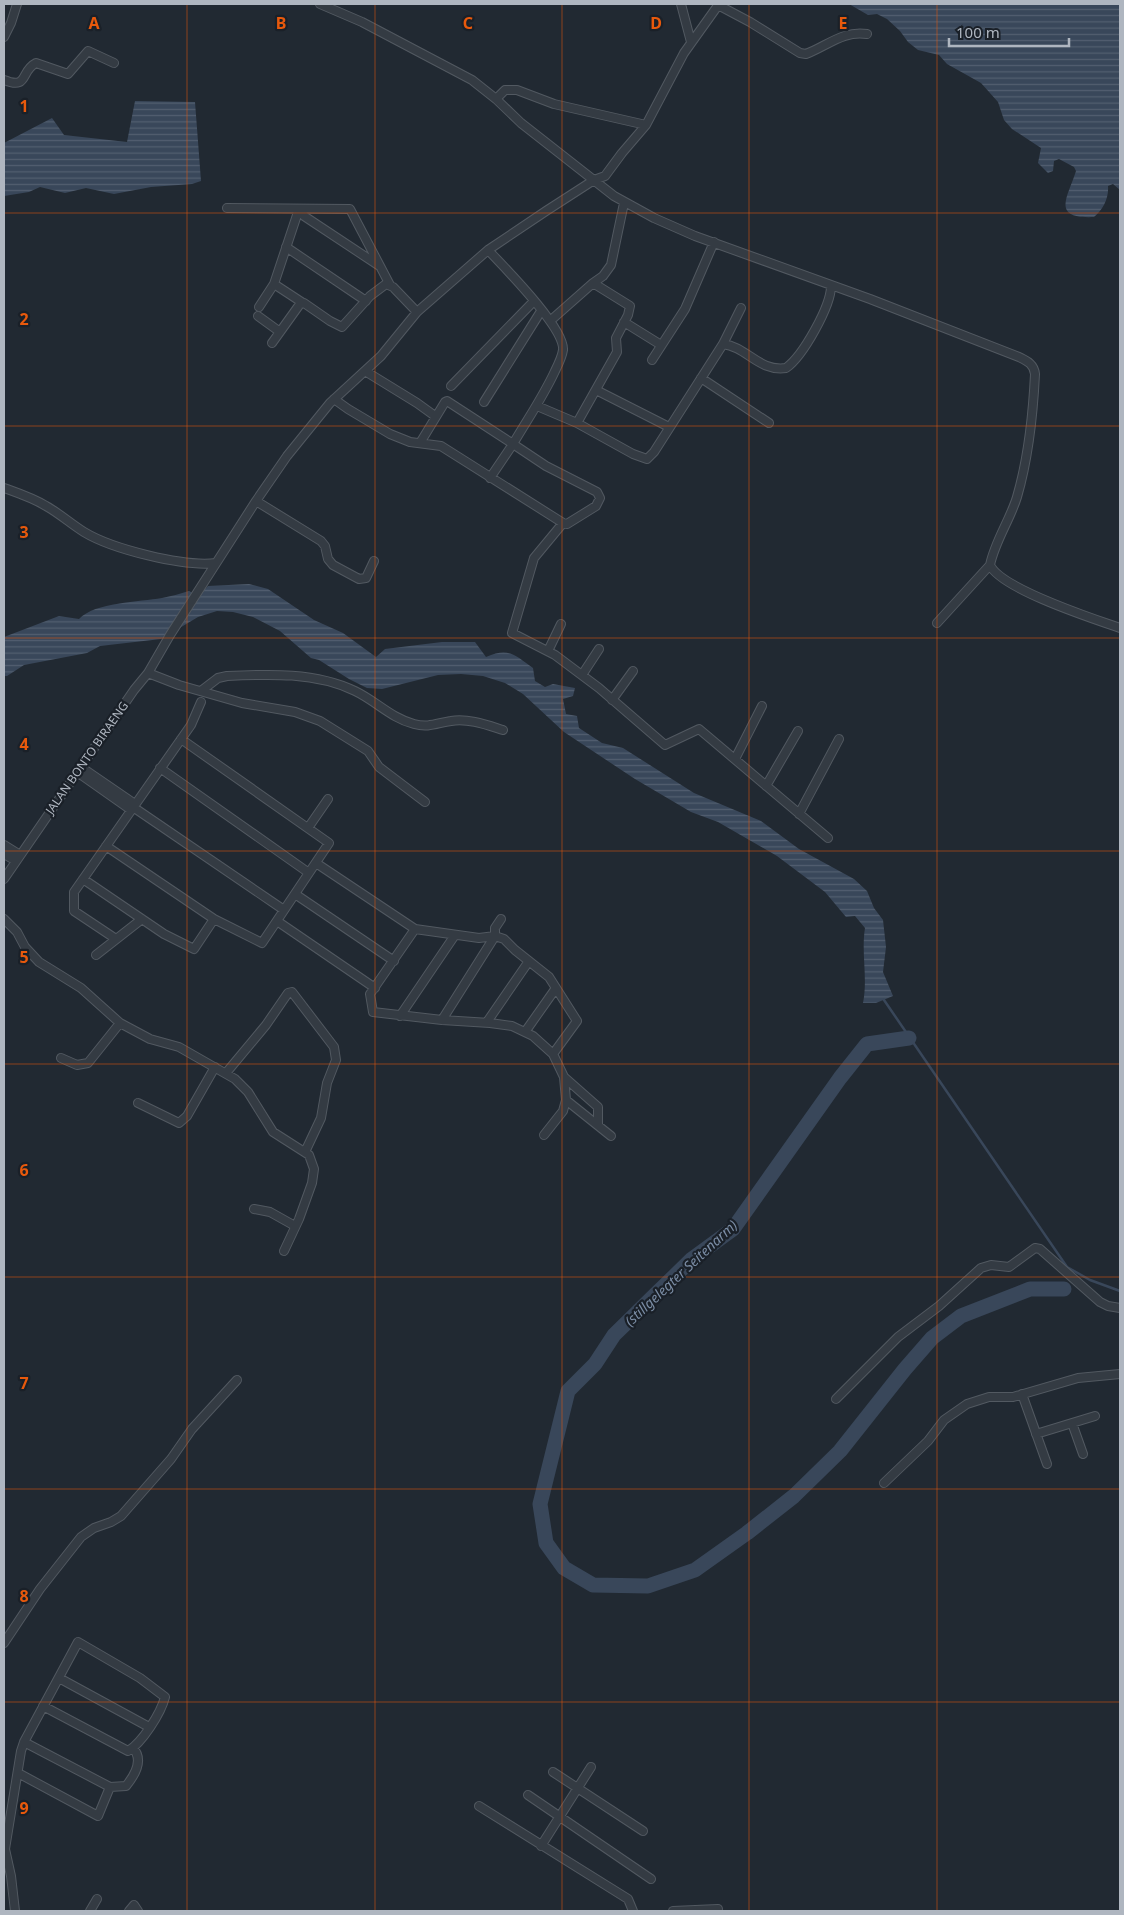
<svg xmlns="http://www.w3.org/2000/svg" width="1124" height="1915" viewBox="0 0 1124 1915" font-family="'Noto Sans',sans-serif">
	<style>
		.water { fill: url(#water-rules) }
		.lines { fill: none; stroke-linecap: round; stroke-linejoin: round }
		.stream { stroke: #39475a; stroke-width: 2.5 }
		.river { stroke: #39475a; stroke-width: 15 }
		.minor-casing { stroke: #525961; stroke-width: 10 }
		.minor { stroke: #343b43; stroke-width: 8 }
		.grid { fill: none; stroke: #e8590c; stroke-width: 1; stroke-opacity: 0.55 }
		.labels { text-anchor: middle; stroke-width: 4.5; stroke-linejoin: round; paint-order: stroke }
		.street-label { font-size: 12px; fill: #afb6c0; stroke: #1a2028 }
		.water-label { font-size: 14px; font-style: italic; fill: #7b8da5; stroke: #1a2028 }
		.grid-label { font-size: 16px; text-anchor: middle; font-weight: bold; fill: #e8590c; stroke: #1a2028; stroke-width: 4.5; stroke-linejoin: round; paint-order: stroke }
	</style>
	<defs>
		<pattern id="water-rules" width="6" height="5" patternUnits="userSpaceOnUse" patternTransform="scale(1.25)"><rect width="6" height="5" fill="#39475a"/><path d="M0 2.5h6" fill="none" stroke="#535f70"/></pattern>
	</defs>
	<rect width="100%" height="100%" fill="#212932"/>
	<path class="water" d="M 849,4 L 1120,4 L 1120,190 L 1113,184 L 1108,186 C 1109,198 1103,210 1094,217 C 1050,219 1068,197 1076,171 L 1074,167 L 1059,159 L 1054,161 L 1053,171 L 1048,173 L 1038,163 L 1041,148 L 1012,129 L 1004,120 L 998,102 L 981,83 L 947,64 L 939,55 L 918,50 L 908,42 L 900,31 L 887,19 L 877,14 L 868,15 Z
		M 135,101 L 195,102 L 201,181 L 192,184 L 151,187 L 114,194 L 86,188 L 65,193 L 40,187 L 29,192 L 4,196 L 4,143 L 52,118 L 64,135 L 127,142 Z
		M 249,584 L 268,589 L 314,620 L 343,633 L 376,657 L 385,649 L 442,642 L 475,642 L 486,657 C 509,647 515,655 533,668 L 535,681 L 545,687 L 553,684 L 575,688 L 573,696 L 563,699 L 566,714 L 577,716 L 579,728 L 602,743 L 623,748 L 694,793 L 761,821 L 799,849 L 854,879 L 867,891 L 874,908 L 883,920 L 886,947 L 883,972 L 893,996 L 876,1003 L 863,1003 C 868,978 861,953 865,928 L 855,916 L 846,917 L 825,892 L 777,856 L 718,822 L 691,812 L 635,779 L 564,732 L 523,694 L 505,683 L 483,676 L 461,674 L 438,675 L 382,689 L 367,688 L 349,679 L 319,660 L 311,658 L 280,631 L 253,617 L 233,612 L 217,611 L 198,617 L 161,639 L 100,646 L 87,653 L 24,665 L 7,676 L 4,676 L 4,637 L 59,616 L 79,619 C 95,602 140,602 162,598 C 171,596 180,594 189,591 L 198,596 L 208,586 Z"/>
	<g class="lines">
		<path class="stream" d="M 884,1000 L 1067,1267 L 1090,1280 L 1120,1291"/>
		<path class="river" d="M 909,1038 L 867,1044 L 840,1078 L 733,1229 L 692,1259 L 656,1294 L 614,1335 L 595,1364 L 568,1391 L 540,1504 L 546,1543 L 564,1568 L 593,1585 L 648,1586 L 695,1570 L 747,1533 L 794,1496 L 840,1451 L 905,1369 L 932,1338 L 961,1316 L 1030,1289 L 1064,1289"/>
		<g class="minor-casing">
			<path id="minor" d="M 320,4 L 362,22 L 472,80 L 496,99 L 521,123 L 614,196 L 654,218 L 695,236 L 870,299 L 1019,357 C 1027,361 1034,364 1035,374 C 1033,415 1029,456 1017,497 C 1010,520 995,541 990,565 C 1001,589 1094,619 1120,628
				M 681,4 L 691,42
				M 718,5 L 750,22 L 800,53 L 806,54 C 827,46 844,30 867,34
				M 4,37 L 11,23 L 17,4
				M 4,80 C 29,90 20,71 36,63 L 68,74 L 88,51 L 114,63
				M 496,99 L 505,90 L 517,90 L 554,104 L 646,125 L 684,53 L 719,4
				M 227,208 L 350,209 L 390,285
				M 299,209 L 274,284 L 303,303
				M 299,209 L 304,216 L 378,265
				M 286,247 L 366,301
				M 593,283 L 603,276 L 611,265 L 624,203
				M 259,307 L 274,284
				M 258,316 L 280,332
				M 550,321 L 593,283 L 630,306 L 628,315 L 616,338 L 617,352 L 577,423
				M 624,322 L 661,345
				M 272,343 L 300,304 L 304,303 L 330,321 L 342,327 L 370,296 L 386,284 L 393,287 L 417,312
				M 723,344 C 747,347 759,372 786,368 C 803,356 831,306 831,286
				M 652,360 L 685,309 L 714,242
				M 365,371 L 417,403 L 435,416
				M 701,378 L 769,423
				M 451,386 L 534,301
				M 596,390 L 669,427
				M 334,399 L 348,409 L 390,434 L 410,442 L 441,446 L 563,523 L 567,524 L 596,506 L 600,498 L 597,492 L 546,466 L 513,444 C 527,420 543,397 555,371 C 558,365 562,357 563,350 C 565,328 504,267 488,250
				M 484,402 L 541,311
				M 537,406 L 577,423 L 633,454 L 647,459 L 654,452 L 723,344 L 741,308
				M 420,443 L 445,402 L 447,401 L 513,444 L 490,478
				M 4,488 C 18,493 33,498 46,506 C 59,513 71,524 84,532 C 112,549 183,567 216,563
				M 256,501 L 321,541 L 325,546 L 328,559 L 333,565 L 359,579 L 366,578 L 374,561
				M 563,523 L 534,558 L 512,633 L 555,655 L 599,688 L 665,745 L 699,729 L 828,838
				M 937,623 L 990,565
				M 548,651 L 561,624
				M 148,673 L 179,685 L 242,703 L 295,712 L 320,721 L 368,751 L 379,767 L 425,802
				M 582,675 L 599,649
				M 201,691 L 218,678 L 227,676 C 269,674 316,672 355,691 C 376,701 391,718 414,724 C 429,728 437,723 451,721 C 468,718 487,725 503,730
				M 612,700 L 633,671
				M 735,759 L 762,706
				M 81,767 L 135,804
				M 160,768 L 309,873
				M 77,772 L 131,810
				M 766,786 L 798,731
				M 133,807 L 284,910
				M 799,814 L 839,739
				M 308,828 L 328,799
				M 4,845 L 20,855
				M 106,846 L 214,919 L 262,943 L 329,843 L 181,739
				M 4,854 L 16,861
				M 316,863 L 415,929 L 479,938 L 495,936 L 504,939 L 515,950 L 549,977 L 577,1021 L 553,1054
				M 4,879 L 134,690 L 148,673 L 170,635 L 256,501 L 287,456 L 330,403 L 381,356 L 417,312 L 488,250 L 546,211 L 594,180 L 605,176 L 622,153 L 646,125
				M 83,879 L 164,934 L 194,949 L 214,919
				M 295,894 L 394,961
				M 4,919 L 17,932 L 25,947 L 39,962 L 81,988 L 120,1023 L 150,1039 L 179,1047 L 235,1079 L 248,1092 L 273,1132 L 309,1155 L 314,1169 L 312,1183 L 299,1219 L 284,1251
				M 277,921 L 375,988
				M 415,929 L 370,994 L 373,1012 L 442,1020 L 490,1023 L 512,1026 L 533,1036 L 553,1054 L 564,1077 L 566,1100 L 563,1111 L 544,1135
				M 116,939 L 74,911 L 74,892 L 191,725 L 201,702
				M 96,955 L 142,919
				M 400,1016 L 455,935
				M 442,1020 L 495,936 L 495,928 L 501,919
				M 487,1022 L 529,961
				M 525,1032 L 556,988
				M 61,1058 L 77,1065 L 88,1063 L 120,1023
				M 226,1073 L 266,1025 L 288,993 L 292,992 L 334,1047 L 336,1060 L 327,1083 L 321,1118 L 305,1152
				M 564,1077 L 598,1107 L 598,1125
				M 566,1100 L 611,1136
				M 138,1103 L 179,1123 L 187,1116 L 215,1067
				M 254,1209 L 270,1212 L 295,1226
				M 1022,1394 L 1047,1464
				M 836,1399 L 898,1337 L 939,1306 L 981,1268 L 991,1265 L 1009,1267 L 1035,1248 L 1040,1249 L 1100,1302 L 1108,1306 L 1120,1308
				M 1072,1423 L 1083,1454
				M 1036,1434 L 1095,1416
				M 884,1483 L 928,1441 L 944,1420 L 967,1404 L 989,1397 L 1013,1397 L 1078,1378 L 1120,1374
				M 4,1643 L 40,1589 L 81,1537 L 94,1528 L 111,1522 L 121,1516 L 171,1459 L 192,1429 L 237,1380
				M 59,1678 L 149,1727
				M 24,1742 L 78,1642 L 140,1678 L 165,1697 C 161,1713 142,1743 128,1751 L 43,1706
				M 553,1772 L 643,1831
				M 18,1773 L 98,1816 L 110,1787 L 126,1786 C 135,1775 144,1760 133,1748
				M 528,1795 L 651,1879
				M 479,1806 L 628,1899 L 633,1911
				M 541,1846 L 591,1767
				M 15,1911 L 11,1876 L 5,1849 L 21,1751 L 24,1742 L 110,1787
				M 90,1911 L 97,1899
				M 129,1911 L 134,1905 L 138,1911
				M 673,1911 L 718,1909"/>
		</g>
		<use href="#minor" class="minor"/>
	</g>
	<path class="grid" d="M 187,4 L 187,1911M 375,4 L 375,1911M 562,4 L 562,1911M 749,4 L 749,1911M 937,4 L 937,1911M 4,213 L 1120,213M 4,426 L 1120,426M 4,638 L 1120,638M 4,851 L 1120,851M 4,1064 L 1120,1064M 4,1277 L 1120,1277M 4,1489 L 1120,1489M 4,1702 L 1120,1702"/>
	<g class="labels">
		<g class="street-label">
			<text transform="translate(87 758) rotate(-55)" y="4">JALAN BONTO BIRAENG</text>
		</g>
		<g class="water-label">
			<text transform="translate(681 1273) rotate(-43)" y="5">(stillgelegter Seitenarm)</text>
		</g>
	</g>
	<g class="grid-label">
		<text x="94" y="29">A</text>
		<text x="281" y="29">B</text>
		<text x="468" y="29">C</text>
		<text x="656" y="29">D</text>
		<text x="843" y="29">E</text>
		<text x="24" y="112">1</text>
		<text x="24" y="325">2</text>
		<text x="24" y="538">3</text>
		<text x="24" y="750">4</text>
		<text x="24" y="963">5</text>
		<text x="24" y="1176">6</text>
		<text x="24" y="1389">7</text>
		<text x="24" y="1602">8</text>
		<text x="24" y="1814">9</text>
	</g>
	<rect width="1124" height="1915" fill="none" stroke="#afb6c0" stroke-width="10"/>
	<path d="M949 38v8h120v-8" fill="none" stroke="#afb6c0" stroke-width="2.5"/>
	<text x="956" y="38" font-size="15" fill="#afb6c0" stroke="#1a2028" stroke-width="4" paint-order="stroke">100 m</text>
</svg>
